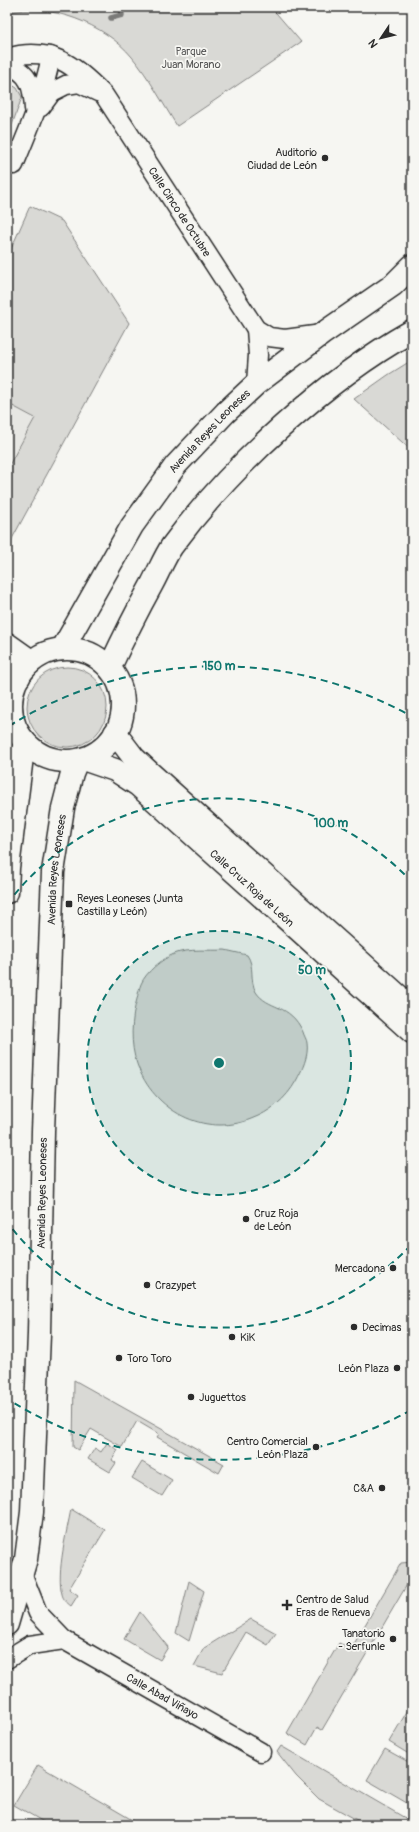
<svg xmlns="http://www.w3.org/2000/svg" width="419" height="1832" viewBox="0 0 419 1832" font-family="Pangolin,sans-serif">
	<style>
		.built { fill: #e7e7e3 }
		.green { fill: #d9d9d5; stroke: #828280 }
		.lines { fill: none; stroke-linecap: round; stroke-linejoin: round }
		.stream { stroke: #7a7a78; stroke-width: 5.5 }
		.street-casing { stroke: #2b2b2b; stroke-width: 21 }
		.secondary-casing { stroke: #2b2b2b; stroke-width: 25 }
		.primary-casing { stroke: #2b2b2b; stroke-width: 25 }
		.street { stroke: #f6f6f2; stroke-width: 18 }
		.secondary { stroke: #f6f6f2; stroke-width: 22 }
		.primary { stroke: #f6f6f2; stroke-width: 22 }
		.ring { fill: none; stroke: #0f766e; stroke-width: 2; stroke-dasharray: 7 5 }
		.poi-dot { fill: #2b2b2b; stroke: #f6f6f2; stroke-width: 1.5 }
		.labels { text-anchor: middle; stroke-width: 3.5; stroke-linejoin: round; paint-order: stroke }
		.park-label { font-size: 11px; fill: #565656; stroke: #f6f6f2 }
		.poi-label { font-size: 11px; fill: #2b2b2b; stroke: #f6f6f2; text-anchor: start }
		.street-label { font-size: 11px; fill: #2b2b2b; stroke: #f6f6f2 }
		.centre { fill: #0f766e; stroke: #f6f6f2; stroke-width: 2 }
		.ring-label { font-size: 12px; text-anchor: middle; font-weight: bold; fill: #0f766e; stroke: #f6f6f2; stroke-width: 3.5; stroke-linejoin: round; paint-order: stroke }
	</style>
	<rect width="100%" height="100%" fill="#f6f6f2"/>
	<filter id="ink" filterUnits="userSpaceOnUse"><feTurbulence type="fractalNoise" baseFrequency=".025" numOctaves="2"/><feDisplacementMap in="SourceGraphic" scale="8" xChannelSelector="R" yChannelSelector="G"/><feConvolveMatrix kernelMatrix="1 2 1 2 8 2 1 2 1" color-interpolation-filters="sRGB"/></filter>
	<g filter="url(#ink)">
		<path class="built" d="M 7,403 L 35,418 L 7,469 Z"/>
		<path class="green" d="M 7,7 L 271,7 L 301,42 L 177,126 C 163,104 149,77 132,57 C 105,24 49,2 7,13 Z
			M 7,82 L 17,88 L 22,97 L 12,125 L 7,123 Z
			M 30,206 L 62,221 L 129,323 L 7,548 L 7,469 L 35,418 L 7,403 L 7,258 Z
			M 412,360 L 412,451 L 354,399 L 388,375 Z
			M27 707a40 40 0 1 1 80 0a40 40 0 1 1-80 0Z
			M 225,950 L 247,955 C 255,966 249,980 256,992 C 268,1010 290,1003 303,1032 C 304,1036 307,1040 307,1043 C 309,1056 302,1070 296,1081 C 286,1099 270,1112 251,1119 C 204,1138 153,1110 137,1064 C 130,1045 131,1019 137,999 C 138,994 139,989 141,984 C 146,972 162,959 174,954 C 189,948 209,951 225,950 Z
			M 74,1380 L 224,1464 L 219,1473 L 157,1437 L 159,1434 L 137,1421 L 122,1447 L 91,1429 L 78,1450 L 73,1447 Z
			M 107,1443 L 118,1450 L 112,1460 L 116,1463 L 110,1472 L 88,1459 L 95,1448 L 101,1452 Z
			M 142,1462 L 172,1480 L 162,1496 L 132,1478 Z
			M 71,1509 L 105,1530 L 69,1589 L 78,1595 L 71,1606 C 67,1603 63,1599 62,1594 C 56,1573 67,1531 71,1509 Z
			M 412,1562 L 412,1576 L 322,1730 L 317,1727 L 307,1745 L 287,1733 L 339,1643 L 351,1649 L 401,1563 Z
			M 189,1581 L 204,1591 L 189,1641 L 176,1633 Z
			M 140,1612 L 168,1647 L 160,1660 L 124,1639 Z
			M 251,1619 L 276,1633 L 268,1645 L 246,1632 L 222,1673 L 194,1666 L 204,1648 Z
			M 412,1703 L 412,1756 L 389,1742 Z
			M 281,1746 L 412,1822 L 412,1825 L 366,1825 L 319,1799 L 296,1776 L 277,1752 Z
			M 385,1749 L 412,1764 L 412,1806 L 367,1780 Z
			M 38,1765 L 134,1821 L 138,1825 L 49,1825 L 14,1805 Z"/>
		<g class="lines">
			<path class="stream" d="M 111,18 L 122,15 L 121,7"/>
			<g class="street-casing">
				<g id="street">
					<path id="s1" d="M 7,58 C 50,45 75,65 104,95 L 256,329 L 269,337 L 285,339 L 322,334"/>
					<path d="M 7,66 C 30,71 33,89 34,109"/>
					<path d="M 41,107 L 52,92 L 66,85 L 79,83 L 98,92"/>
					<path d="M 7,162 L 14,165 C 29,129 44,94 51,56"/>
					<path d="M 256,384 L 258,355 L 256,329"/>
					<path id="s2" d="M 22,1573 L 38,1613 L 64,1640 L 261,1752"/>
					<path d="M 7,1659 L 30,1645 L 64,1640"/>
				</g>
			</g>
			<g class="secondary-casing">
				<g id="secondary">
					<path d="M 7,644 L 31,661"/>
					<path d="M 7,665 L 19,677"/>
					<path d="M 115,733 L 134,758 L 149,772 L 412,1008"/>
					<path id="s3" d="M 83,759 L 115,770 L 138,785 L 412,1032"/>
				</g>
			</g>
			<g class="primary-casing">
				<g id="primary">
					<path id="s4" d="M 63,648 L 132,526 L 176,465 L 226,412 L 256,384 L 322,334 L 393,285 L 412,266"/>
					<circle cx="67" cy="705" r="56"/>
					<path d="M 110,667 C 123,639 137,611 152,584 C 159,571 164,558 172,546 C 231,466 325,380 412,331"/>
					<path d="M 7,892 L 8,868 L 24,741"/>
					<path id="s5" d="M 7,1624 L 26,1559 L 32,1512 L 39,1334 L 43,1131 L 53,872 L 63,808 L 72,773 L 77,761"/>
				</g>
			</g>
			<use href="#street" class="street"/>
			<use href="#secondary" class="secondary"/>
			<use href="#primary" class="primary"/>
		</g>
	</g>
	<circle cx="219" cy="1063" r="132" fill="#0f766e" fill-opacity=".12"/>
	<g class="ring">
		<circle cx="219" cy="1063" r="132"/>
		<path d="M411 1245A265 265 0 0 1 7 1222M7 904A265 265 0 0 1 411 881"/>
		<path d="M411 1410A397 397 0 0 1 9 1400M9 726A397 397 0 0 1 411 716"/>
	</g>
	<g class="poi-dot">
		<circle cx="325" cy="158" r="4"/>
		<rect x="65" y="900" width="8" height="8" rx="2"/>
		<circle cx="246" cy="1219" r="4"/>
		<circle cx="393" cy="1268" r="4"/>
		<circle cx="147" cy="1285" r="4"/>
		<circle cx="354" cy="1327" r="4"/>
		<circle cx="232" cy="1337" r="4"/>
		<circle cx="119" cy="1358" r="4"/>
		<circle cx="397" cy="1368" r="4"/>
		<circle cx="191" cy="1397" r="4"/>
		<circle cx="316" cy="1447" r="4"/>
		<circle cx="382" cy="1488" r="4"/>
		<path d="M285 1599h4v4h4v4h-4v4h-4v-4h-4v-4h4z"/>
		<circle cx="393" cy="1639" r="4"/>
	</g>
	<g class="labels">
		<g class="park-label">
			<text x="191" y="55">Parque<tspan x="191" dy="13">Juan Morano</tspan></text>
		</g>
		<g class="poi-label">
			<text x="317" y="156" text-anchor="end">Auditorio<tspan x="317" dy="13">Ciudad de León</tspan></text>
			<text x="77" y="902">Reyes Leoneses (Junta<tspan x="77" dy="13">Castilla y León)</tspan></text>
			<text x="254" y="1217">Cruz Roja<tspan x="254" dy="13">de León</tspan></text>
			<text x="385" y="1272" text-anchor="end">Mercadona</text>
			<text x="155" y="1289">Crazypet</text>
			<text x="362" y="1331">Decimas</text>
			<text x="240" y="1341">KiK</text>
			<text x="127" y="1362">Toro Toro</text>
			<text x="389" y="1372" text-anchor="end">León Plaza</text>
			<text x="199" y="1401">Juguettos</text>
			<text x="308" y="1445" text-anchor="end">Centro Comercial<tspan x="308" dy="13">León Plaza</tspan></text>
			<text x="374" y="1492" text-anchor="end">C&amp;A</text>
			<text x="296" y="1603">Centro de Salud<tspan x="296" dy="13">Eras de Renueva</tspan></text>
			<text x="385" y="1637" text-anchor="end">Tanatorio<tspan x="385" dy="13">- Serfunle</tspan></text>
		</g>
		<g class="street-label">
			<text dy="4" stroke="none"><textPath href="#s1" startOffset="250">Calle Cinco de Octubre</textPath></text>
			<text dy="4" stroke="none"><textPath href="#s4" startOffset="263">Avenida Reyes Leoneses</textPath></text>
			<text dy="4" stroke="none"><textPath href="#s5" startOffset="758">Avenida Reyes Leoneses</textPath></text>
			<text dy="4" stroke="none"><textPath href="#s3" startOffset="215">Calle Cruz Roja de León</textPath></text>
			<text dy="4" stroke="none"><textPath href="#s5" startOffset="434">Avenida Reyes Leoneses</textPath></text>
			<text dy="4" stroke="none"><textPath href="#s2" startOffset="194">Calle Abad Viñayo</textPath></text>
		</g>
	</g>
	<circle cx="219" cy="1063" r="6" class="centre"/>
	<g class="ring-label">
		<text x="219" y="670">150 m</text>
		<text x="331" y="827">100 m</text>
		<text x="312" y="974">50 m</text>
	</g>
	<rect width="419" height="1832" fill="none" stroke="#f6f6f2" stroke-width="24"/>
	<rect x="12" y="12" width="395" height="1808" fill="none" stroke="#2b2b2b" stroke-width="1.5" filter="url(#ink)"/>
	<g transform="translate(381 38) rotate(235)" stroke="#f6f6f2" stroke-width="3" paint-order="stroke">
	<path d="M0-3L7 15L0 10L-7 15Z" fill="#2b2b2b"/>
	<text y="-6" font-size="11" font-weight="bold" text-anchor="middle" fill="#2b2b2b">N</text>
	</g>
</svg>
